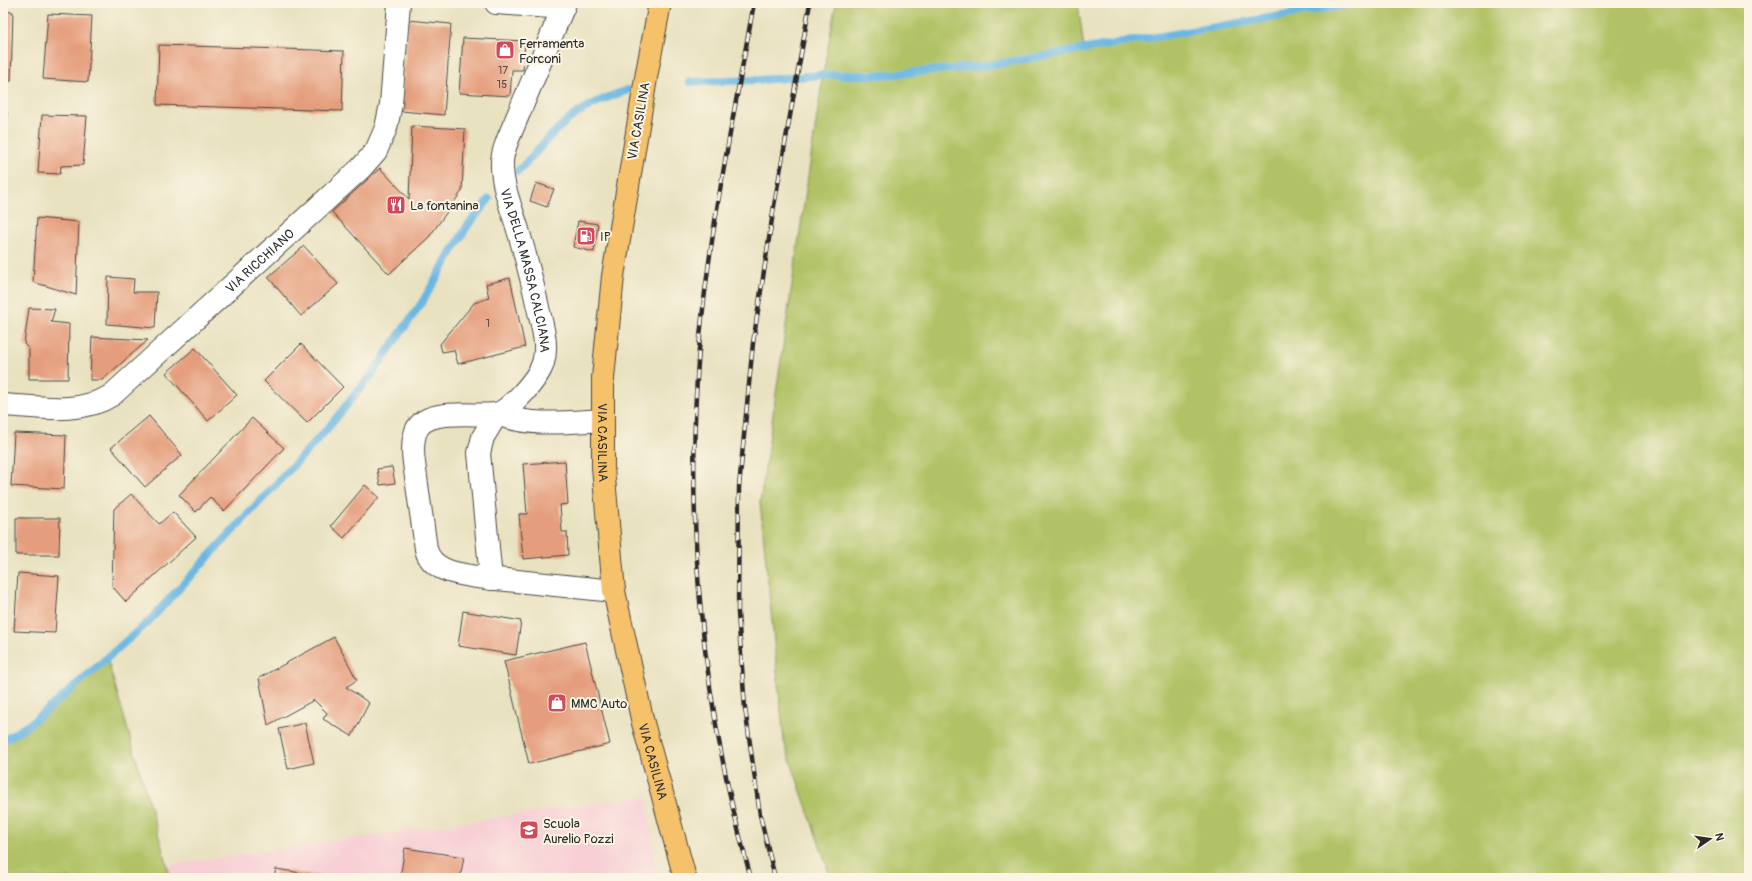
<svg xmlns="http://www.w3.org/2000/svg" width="1752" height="881" viewBox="0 0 1752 881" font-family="Pangolin,sans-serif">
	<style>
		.built { fill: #f7cfd5 }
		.green { fill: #b0c265; stroke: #6e7648 }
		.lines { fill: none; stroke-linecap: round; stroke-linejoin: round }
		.stream { stroke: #6ab7e3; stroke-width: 8 }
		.building { fill: #e59e7d }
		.minor-casing { stroke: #484642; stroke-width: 24 }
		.primary-casing { stroke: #484642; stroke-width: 24 }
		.minor { stroke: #fff; stroke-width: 22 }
		.primary { stroke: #f5c16b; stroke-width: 22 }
		.rail-casing { stroke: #2b2b2b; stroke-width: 4.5 }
		.rail { stroke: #fcf5e5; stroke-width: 3; stroke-dasharray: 9; stroke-linecap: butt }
		.labels { text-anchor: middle; stroke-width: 4; stroke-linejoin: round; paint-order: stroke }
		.number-label { font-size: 11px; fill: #5a4840 }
		.poi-label { font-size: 13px; fill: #2b2b2b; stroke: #fcf5e5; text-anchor: start }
		.street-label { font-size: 13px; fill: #2b2b2b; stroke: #fcf5e5 }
	</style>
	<rect width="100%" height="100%" fill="#fcf5e5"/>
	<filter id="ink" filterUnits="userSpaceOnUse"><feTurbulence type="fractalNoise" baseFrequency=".025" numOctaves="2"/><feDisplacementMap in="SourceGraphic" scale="8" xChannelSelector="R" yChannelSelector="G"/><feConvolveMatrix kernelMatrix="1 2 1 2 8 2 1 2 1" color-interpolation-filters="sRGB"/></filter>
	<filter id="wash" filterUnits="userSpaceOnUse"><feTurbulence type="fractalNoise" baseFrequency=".012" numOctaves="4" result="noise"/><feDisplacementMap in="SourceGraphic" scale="16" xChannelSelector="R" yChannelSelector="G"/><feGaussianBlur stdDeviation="0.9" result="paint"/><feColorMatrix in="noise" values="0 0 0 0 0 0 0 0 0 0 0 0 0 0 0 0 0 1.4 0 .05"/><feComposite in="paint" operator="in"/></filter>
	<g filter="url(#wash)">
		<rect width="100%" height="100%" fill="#e9e2c1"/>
		<path class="built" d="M 647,796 L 657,878 L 171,878 L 168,865 Z"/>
		<path class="green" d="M 836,3 L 1078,3 L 1084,49 L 1350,3 L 1749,3 L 1749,878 L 831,878 L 784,742 L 760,502 L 823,75 Z
			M 107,658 L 171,878 L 3,878 L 3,741 L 42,714 Z"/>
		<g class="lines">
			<path class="stream" d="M 690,82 L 759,80 L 823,75 L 884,75 L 984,66 L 1358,3
				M 518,171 C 533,157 545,140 561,126 C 580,108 604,98 628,90
				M 3,741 L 27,726 L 58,701 L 148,622 L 328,428 L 372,374 L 404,328 L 421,304 L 468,225 L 489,199"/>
		</g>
		<g id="blocks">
			<path class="building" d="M 3,11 L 13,12 L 11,81 L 3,81 Z
				M 48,14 L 92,16 L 88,82 L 43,79 Z
				M 408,20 L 451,24 L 444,115 L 401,111 Z
				M 463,38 L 525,41 L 523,70 L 512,70 L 510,96 L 459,93 Z
				M 159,45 L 344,51 L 342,111 L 157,105 Z
				M 3,112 L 7,112 L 4,177 L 3,177 Z
				M 42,115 L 87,116 L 83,165 L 61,166 L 60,174 L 38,173 Z
				M 412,126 L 465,129 L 462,191 L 429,237 L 389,274 L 332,212 L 380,168 L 409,199 Z
				M 536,183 L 554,189 L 547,207 L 530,201 Z
				M 37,218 L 79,222 L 76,295 L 33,282 Z
				M 578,221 L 598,224 L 594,252 L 573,247 Z
				M 304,246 L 338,284 L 301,316 L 268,277 Z
				M 108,277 L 134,279 L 133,292 L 157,292 L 155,328 L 107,324 Z
				M 510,278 L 525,347 L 458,364 L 454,350 L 442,352 L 440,344 L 474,303 L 489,298 L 486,284 Z
				M 29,308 L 55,309 L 51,322 L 69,324 L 68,379 L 29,379 L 29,349 L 24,344 Z
				M 92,337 L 148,340 L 102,380 L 90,380 Z
				M 301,344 L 343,387 L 307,423 L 264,381 Z
				M 195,348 L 237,395 L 208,421 L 166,373 Z
				M 149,416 L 182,455 L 145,487 L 111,448 Z
				M 252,418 L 284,448 L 224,511 L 210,497 L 196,512 L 179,495 Z
				M 14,433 L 66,435 L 64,489 L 11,486 Z
				M 565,461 L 568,504 L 560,505 L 562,532 L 567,532 L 568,555 L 523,559 L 519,514 L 527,514 L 523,464 Z
				M 392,467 L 395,483 L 380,485 L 377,469 Z
				M 365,485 L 379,497 L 344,538 L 331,526 Z
				M 131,494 L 159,524 L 173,512 L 196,537 L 126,602 L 112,586 L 114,509 Z
				M 16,518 L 60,518 L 59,555 L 16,555 Z
				M 18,573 L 59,576 L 55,633 L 14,631 Z
				M 463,611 L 521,621 L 516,655 L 458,646 Z
				M 334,637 L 357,680 L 346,687 L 369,703 L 352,736 L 323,719 L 327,713 L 314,700 L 268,725 L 259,678 Z
				M 585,642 L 610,744 L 529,764 L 504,661 Z
				M 305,723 L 314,763 L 288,769 L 279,729 Z
				M 405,848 L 464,857 L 460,878 L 400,878 Z
				M 276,869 L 326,877 L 326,878 L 274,878 Z"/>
		</g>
	</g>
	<g filter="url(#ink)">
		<use href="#blocks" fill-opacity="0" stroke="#484642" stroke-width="1"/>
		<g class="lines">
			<g class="minor-casing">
				<g id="minor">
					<path d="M 496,3 L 563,8"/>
					<path id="s1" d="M 565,3 L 508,139 C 505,147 502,154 502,162 C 501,185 512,209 518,230 C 526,257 533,285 539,312 C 543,329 548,346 543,363 C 539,377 509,413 495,414 C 474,417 422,406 415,434 C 411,448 414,463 416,477 C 419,501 423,525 426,549 C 431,571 458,574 477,577 L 614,591"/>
					<path id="s2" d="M 3,405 C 38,407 81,415 112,395 L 361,168 L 376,151 L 386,128 L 391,104 L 399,3"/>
					<path d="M 491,579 L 479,453 L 483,437 L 497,414 C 531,427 567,422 603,420"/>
				</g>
			</g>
			<g class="primary-casing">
				<g id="primary">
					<path id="s3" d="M 660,3 L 647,72 L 613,276 L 603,378 L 603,467 L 614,591 L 643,723 L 685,878"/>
				</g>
			</g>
			<use href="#minor" class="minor"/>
			<use href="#primary" class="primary"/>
			<g class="rail-casing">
				<path id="rail" d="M 751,878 C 701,703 684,518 700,337 C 711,224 734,114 754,3
					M 775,878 L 760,815 L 745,708 L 738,613 L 739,487 L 753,343 L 774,206 L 810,3"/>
			</g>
			<use href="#rail" class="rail"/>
		</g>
	</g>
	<defs>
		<g id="shop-square" transform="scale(1)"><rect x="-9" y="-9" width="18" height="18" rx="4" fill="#d1495b" stroke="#fcf5e5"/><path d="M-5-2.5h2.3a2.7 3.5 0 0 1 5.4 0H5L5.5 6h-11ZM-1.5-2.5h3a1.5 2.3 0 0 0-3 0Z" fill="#fff"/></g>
		<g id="restaurant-square" transform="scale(1)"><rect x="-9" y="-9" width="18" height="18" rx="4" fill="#d1495b" stroke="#fcf5e5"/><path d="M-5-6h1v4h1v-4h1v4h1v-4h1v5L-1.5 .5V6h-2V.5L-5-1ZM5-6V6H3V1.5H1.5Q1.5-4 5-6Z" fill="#fff"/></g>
		<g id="fuel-square" transform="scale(1)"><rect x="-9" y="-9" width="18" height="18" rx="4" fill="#d1495b" stroke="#fcf5e5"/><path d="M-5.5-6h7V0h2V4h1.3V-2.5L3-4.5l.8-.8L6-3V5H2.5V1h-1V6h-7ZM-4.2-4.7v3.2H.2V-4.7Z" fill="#fff"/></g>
		<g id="school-square" transform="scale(1)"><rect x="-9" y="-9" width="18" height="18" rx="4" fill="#d1495b" stroke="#fcf5e5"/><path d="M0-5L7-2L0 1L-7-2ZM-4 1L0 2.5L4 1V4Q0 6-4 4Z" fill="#fff"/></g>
	</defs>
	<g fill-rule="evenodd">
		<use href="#shop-square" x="505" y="50"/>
		<use href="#restaurant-square" x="396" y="205"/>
		<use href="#fuel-square" x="586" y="236"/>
		<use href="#shop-square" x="557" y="703"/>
		<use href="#school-square" x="529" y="830"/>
	</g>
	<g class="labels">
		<g class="number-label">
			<text x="503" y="74">17</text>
			<text x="502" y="88">15</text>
			<text x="488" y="327">1</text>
		</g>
		<g class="poi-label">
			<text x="519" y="48">Ferramenta<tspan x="519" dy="15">Forconi</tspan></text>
			<text x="410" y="210">La fontanina</text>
			<text x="600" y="241">IP</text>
			<text x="571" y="708">MMC Auto</text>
			<text x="543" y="828">Scuola<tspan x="543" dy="15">Aurelio Pozzi</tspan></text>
		</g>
		<g class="street-label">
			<text transform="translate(638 121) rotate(-80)" y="5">VIA CASILINA</text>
			<text dy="5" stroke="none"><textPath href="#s2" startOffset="311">VIA RICCHIANO</textPath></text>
			<text dy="5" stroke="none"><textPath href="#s1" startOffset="283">VIA DELLA MASSA CALCIANA</textPath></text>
			<text dy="5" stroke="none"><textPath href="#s3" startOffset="444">VIA CASILINA</textPath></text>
			<text dy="5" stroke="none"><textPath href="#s3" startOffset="768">VIA CASILINA</textPath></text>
		</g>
	</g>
	<rect width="1752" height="881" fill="none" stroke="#fcf5e5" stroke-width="16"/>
	<g transform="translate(1710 839) rotate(77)" stroke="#fcf5e5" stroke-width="3" paint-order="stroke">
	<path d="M0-3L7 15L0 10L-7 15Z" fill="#2b2b2b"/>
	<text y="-6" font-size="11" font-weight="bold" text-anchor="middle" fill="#2b2b2b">N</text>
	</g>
</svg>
